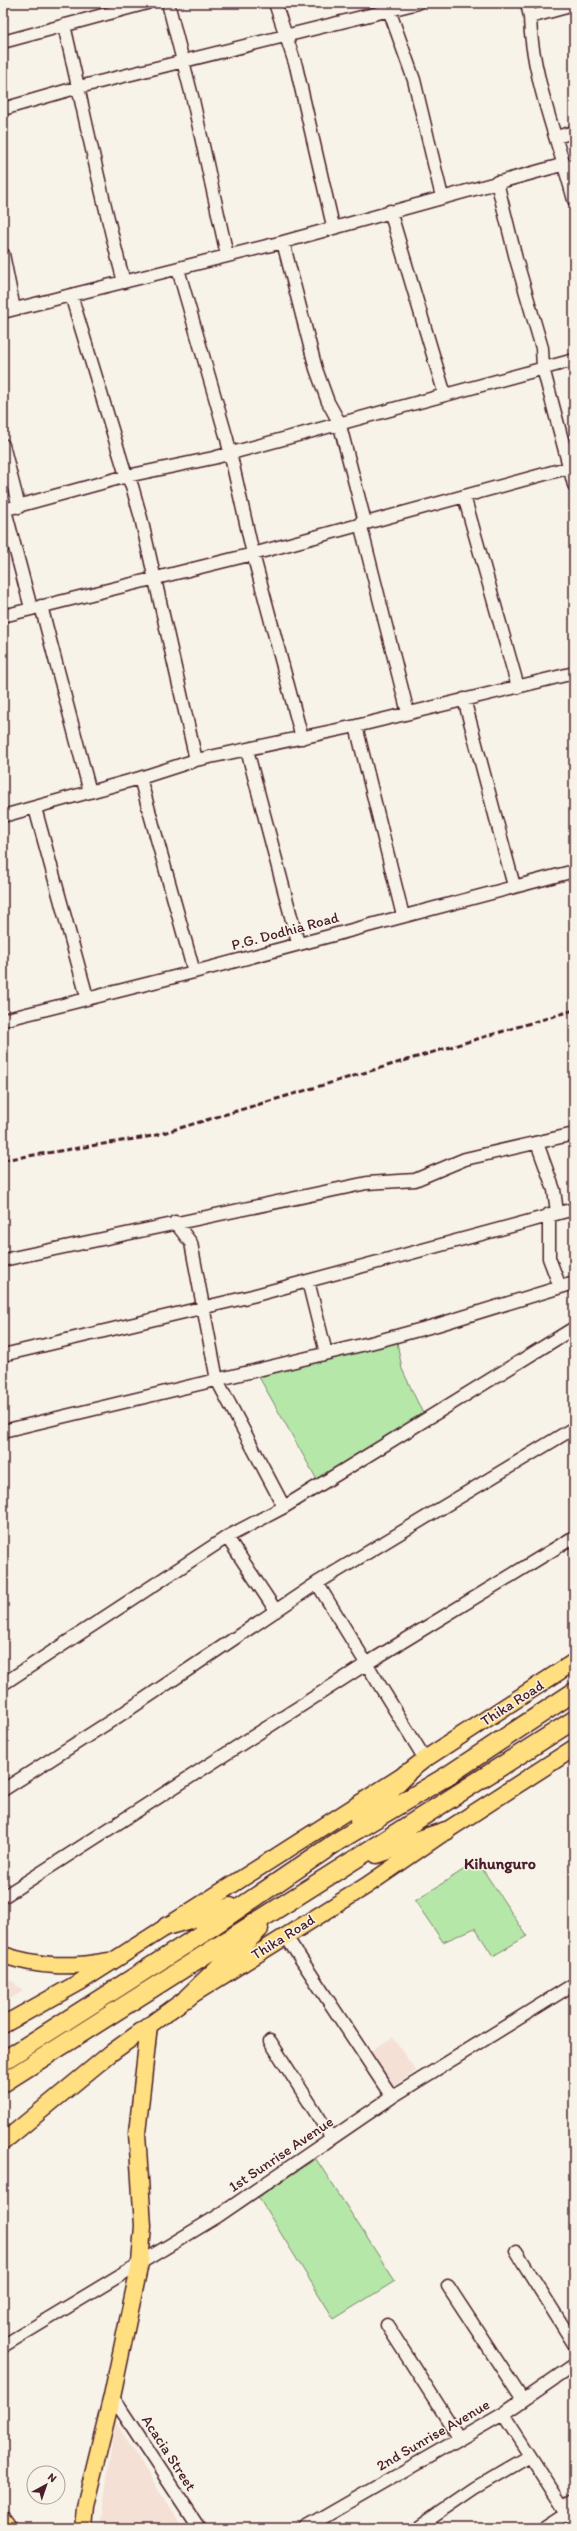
<svg xmlns="http://www.w3.org/2000/svg" width="577" height="2531" viewBox="0 0 577 2531" font-family="Itim,sans-serif">
	<style>
		.built { fill: #f4e0d4 }
		.green { fill: #b4e7a8; stroke: #7f836a }
		.lines { fill: none; stroke-linecap: round; stroke-linejoin: round }
		.minor-casing { stroke: #4a1f2b; stroke-width: 15 }
		.major-casing { stroke: #4a1f2b; stroke-width: 19 }
		.highway-casing { stroke: #4a1f2b; stroke-width: 21 }
		.minor { stroke: #f7f3e8; stroke-width: 12 }
		.major { stroke: #ffdf80; stroke-width: 16 }
		.highway { stroke: #ffdf80; stroke-width: 18 }
		.rail { stroke: #4a1f2b; stroke-width: 3; stroke-dasharray: 6 3; stroke-linecap: butt }
		.labels { text-anchor: middle; stroke-width: 3; stroke-linejoin: round; paint-order: stroke }
		.street-label { font-size: 15px; fill: #4a1f2b; stroke: #f7f3e8 }
		.neighbourhood-label { font-size: 16px; font-weight: bold; fill: #4a1f2b; stroke: #f7f3e8 }
	</style>
	<rect width="100%" height="100%" fill="#f7f3e8"/>
	<filter id="ink" filterUnits="userSpaceOnUse"><feTurbulence type="fractalNoise" baseFrequency=".025" numOctaves="2"/><feDisplacementMap in="SourceGraphic" scale="8" xChannelSelector="R" yChannelSelector="G"/><feConvolveMatrix kernelMatrix="1 2 1 2 8 2 1 2 1" color-interpolation-filters="sRGB"/></filter>
	<g filter="url(#ink)">
		<path class="built" d="M 11,1980 L 23,1991 L 3,2003 L 3,1983 Z
			M 393,2037 L 416,2071 L 391,2088 L 367,2053 Z
			M 115,2421 L 173,2513 L 183,2528 L 100,2528 Z"/>
		<path class="green" d="M 397,1342 L 402,1369 L 426,1420 L 320,1485 L 259,1377 Z
			M 477,1861 L 527,1936 L 493,1956 L 475,1928 L 443,1942 L 415,1901 Z
			M 316,2159 L 395,2281 L 334,2319 L 257,2195 Z"/>
		<g class="lines">
			<g class="minor-casing">
				<path id="minor" d="M 168,3 L 193,100 L 227,255
					M 275,3 L 296,66 L 333,226
					M 527,3 L 530,17
					M 387,4 L 414,80 L 442,197
					M 574,5 L 530,17 C 531,75 559,143 574,200
					M 64,25 C 84,111 101,197 124,282
					M 3,42 L 147,3
					M 3,109 L 79,87 L 418,3
					M 556,137 L 574,132
					M 497,182 L 516,259 L 542,348 L 543,368 L 574,485
					M 390,211 L 445,395
					M 283,242 L 316,369 L 328,402 L 339,422 L 365,522
					M 3,254 L 14,309
					M 178,269 L 227,439 L 253,554 L 302,738
					M 71,295 L 124,469 L 132,486 L 141,518 L 196,760
					M 3,312 L 283,242 L 565,164
					M 3,445 L 19,507
					M 464,496 L 518,687
					M 3,510 L 127,476 L 213,458 L 574,360
					M 5,510 L 31,608
					M 360,523 L 408,713
					M 41,606 L 90,792
					M 3,616 L 253,554 L 574,466
					M 464,699 L 514,886
					M 356,726 L 403,916
					M 247,750 L 298,943
					M 140,778 L 194,972
					M 35,808 L 87,997
					M 3,816 L 140,778 L 196,760 L 356,726 L 574,673
					M 3,1020 L 194,972 L 574,871
					M 537,1143 L 554,1190 L 557,1212
					M 549,1214 L 549,1258 L 560,1287
					M 175,1222 L 191,1243 L 217,1380 L 284,1507
					M 3,1260 L 367,1183 L 415,1180 L 465,1159 L 574,1134
					M 308,1281 L 326,1353
					M 3,1355 L 252,1296 L 574,1209
					M 3,1431 L 374,1342 L 437,1325 L 574,1283
					M 227,1537 L 276,1611
					M 317,1583 L 425,1759
					M 3,1684 L 227,1537 L 284,1507 L 574,1328
					M 3,1790 L 125,1712 L 317,1583 L 574,1428
					M 3,1897 L 366,1664 L 574,1537
					M 285,1935 L 392,2097
					M 270,2041 L 332,2138
					M 516,2251 L 574,2344
					M 448,2286 L 522,2399
					M 387,2325 L 460,2439
					M 3,2346 L 218,2216 L 392,2097 L 574,1984
					M 112,2396 L 199,2528
					M 503,2414 L 574,2524
					M 563,2507 L 574,2499
					M 418,2527 L 475,2488 L 530,2456
					M 305,2528 L 503,2414 L 574,2365
					M 544,2528 L 567,2513"/>
			</g>
			<g class="major-casing">
				<path id="major" d="M 3,1955 C 39,1967 70,1968 108,1961
					M 3,2025 L 80,1982 L 407,1773 L 425,1759 L 574,1662
					M 3,2142 L 111,2053 L 187,1998 L 366,1886 L 446,1831 L 574,1748
					M 3,2521 L 8,2528
					M 83,2528 L 85,2506 L 112,2396 L 140,2263 L 143,2226 L 137,2133 L 149,2026"/>
			</g>
			<g class="highway-casing">
				<path id="highway" d="M 359,1821 L 407,1773
					M 377,1854 L 446,1831
					M 167,1926 L 230,1907
					M 187,1998 L 259,1929
					M 3,2061 L 191,1941 L 338,1841 L 447,1776 L 574,1692
					M 3,2083 L 574,1720"/>
			</g>
			<use href="#minor" class="minor"/>
			<use href="#major" class="major"/>
			<use href="#highway" class="highway"/>
			<path class="rail" d="M 3,1160 L 153,1136 L 574,1010"/>
		</g>
	</g>
	<g class="labels">
		<g class="street-label">
			<text transform="translate(285 931) rotate(-15)" y="5">P.G. Dodhia Road</text>
			<text transform="translate(512 1703) rotate(-33)" y="5">Thika Road</text>
			<text transform="translate(283 1937) rotate(-32)" y="5">Thika Road</text>
			<text transform="translate(281 2154) rotate(-34)" y="5">1st Sunrise Avenue</text>
			<text transform="translate(433 2435) rotate(-30)" y="5">2nd Sunrise Avenue</text>
			<text transform="translate(169 2453) rotate(57)" y="5">Acacia Street</text>
		</g>
		<g class="neighbourhood-label">
			<text x="500" y="1869">Kihunguro</text>
		</g>
	</g>
	<rect width="577" height="2531" fill="none" stroke="#f7f3e8" stroke-width="16"/>
	<rect x="8" y="8" width="561" height="2515" fill="none" stroke="#4a1f2b" stroke-width="1.5" filter="url(#ink)"/>
	<g transform="translate(46 2485) rotate(40)"><circle r="19" fill="#f7f3e8" stroke="#b29e9c"/>
	<path d="M0-3L7 15L0 10L-7 15Z" fill="#4a1f2b"/>
	<text y="-6" font-size="11" font-weight="bold" text-anchor="middle" fill="#4a1f2b">N</text>
	</g>
</svg>
